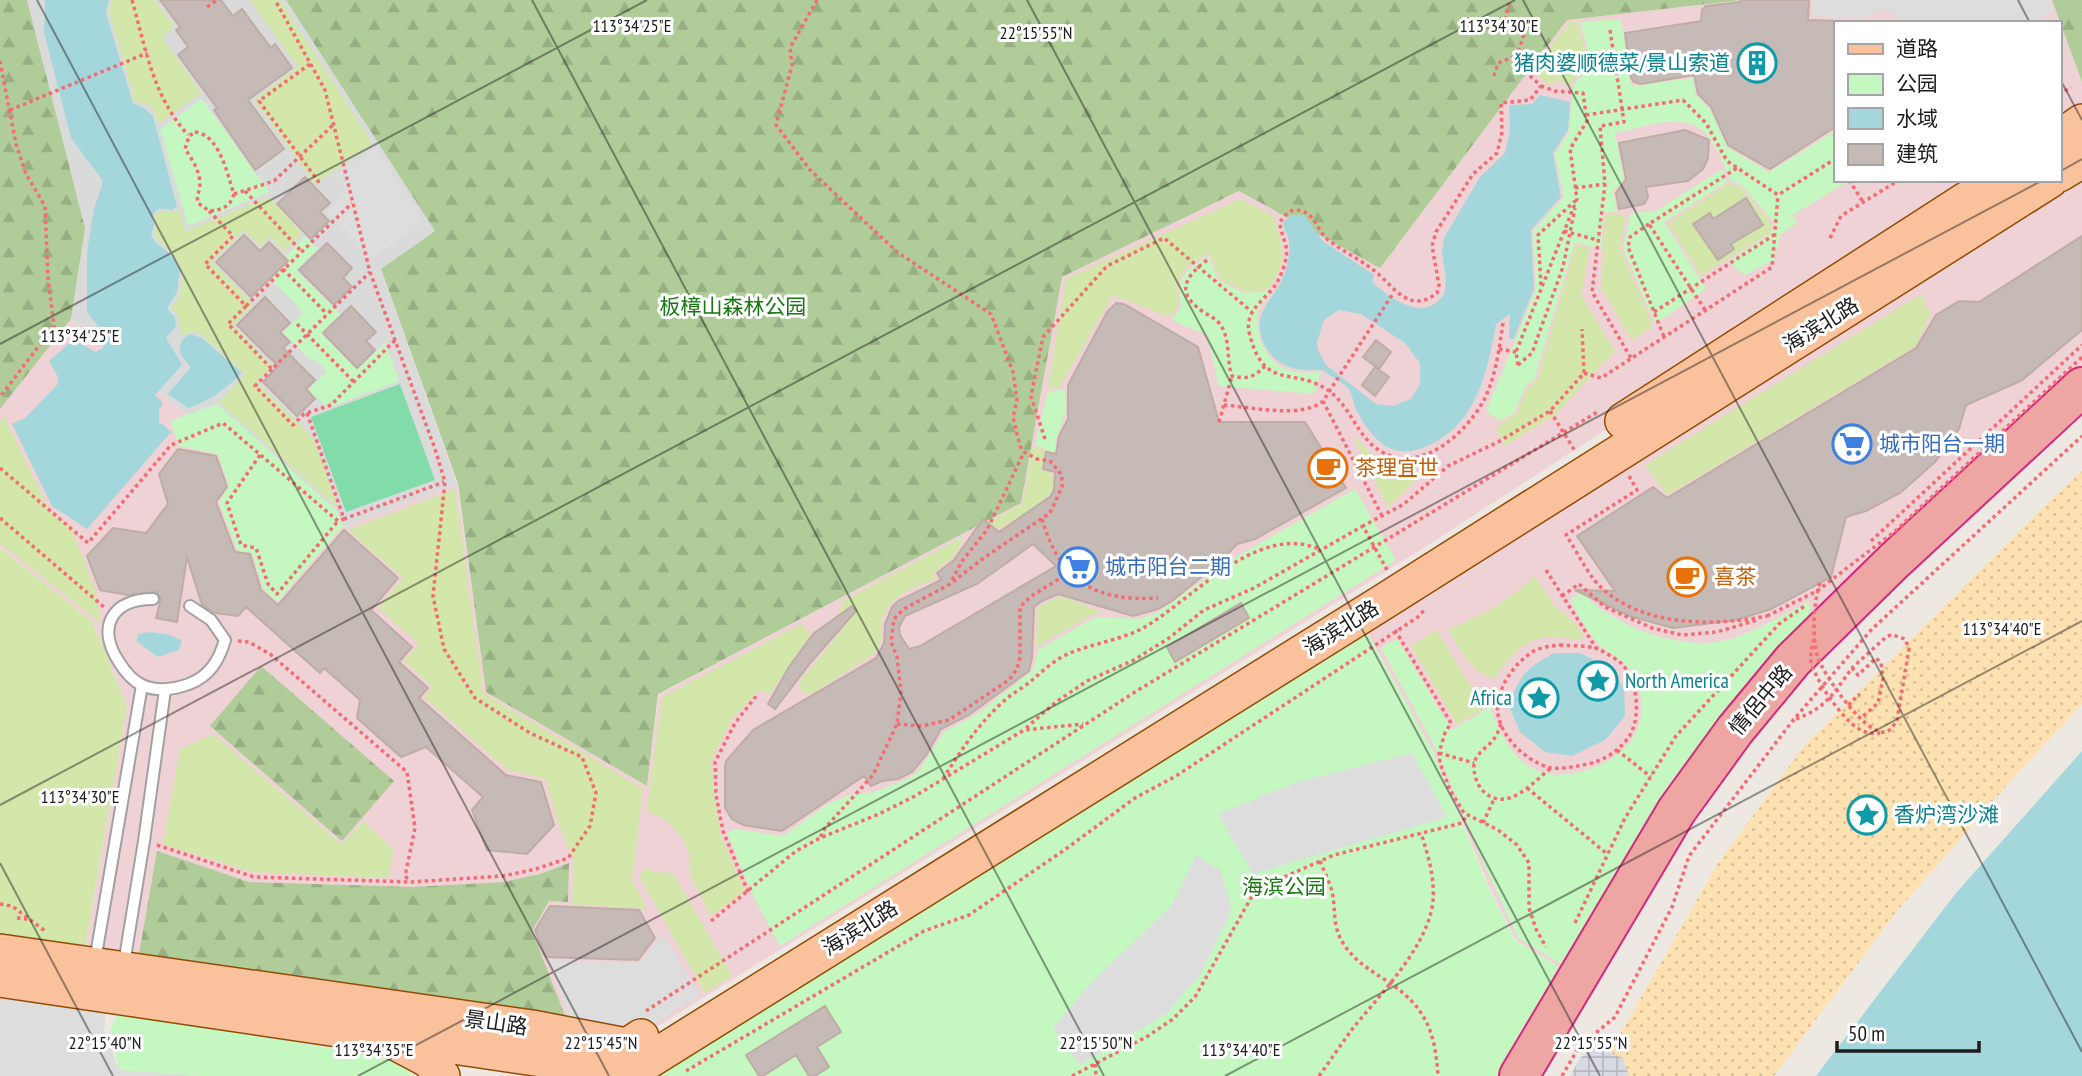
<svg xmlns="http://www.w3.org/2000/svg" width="2082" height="1076" viewBox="0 0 2082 1076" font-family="'PT Sans Narrow','Noto Sans SC',sans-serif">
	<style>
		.residential { fill: #dbdada }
		.commercial { fill: #efd2d5 }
		.grass { fill: #d2e7a9 }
		.forest { fill: url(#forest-firs) }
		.sand { fill: url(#sand-dots) }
		.park { fill: #c4f8c0 }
		.pitch { fill: #82dcaa }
		.parking { fill: #ddd }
		.plaza { fill: url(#plaza-grid) }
		.water { fill: #a4d7db; fill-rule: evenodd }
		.building { fill: #c5bab6; stroke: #bfaca5; stroke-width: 2; fill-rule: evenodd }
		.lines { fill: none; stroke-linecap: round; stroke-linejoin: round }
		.service-casing { stroke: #a1a1a1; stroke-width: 14 }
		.primary-casing { stroke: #924b03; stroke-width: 38 }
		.trunk-casing { stroke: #d4287f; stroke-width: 42 }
		.path { stroke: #f66b73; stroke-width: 3.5; stroke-dasharray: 3.5 3.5; stroke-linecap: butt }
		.service { stroke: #fff; stroke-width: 10 }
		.primary { stroke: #f9c29c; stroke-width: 35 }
		.trunk { stroke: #eea6a3; stroke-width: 38 }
		.path-bridge { stroke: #f66b73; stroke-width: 3.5; stroke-dasharray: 3.5 3.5; stroke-linecap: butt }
		.ticks { fill: none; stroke: #1d1d1d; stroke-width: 2; stroke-opacity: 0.45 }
		.labels { text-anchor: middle; stroke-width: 6; stroke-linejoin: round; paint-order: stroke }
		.culture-label { font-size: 21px; fill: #0d838f; stroke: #fff; text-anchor: end }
		.park-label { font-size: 21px; fill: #16780e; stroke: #fff }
		.street-label { font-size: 21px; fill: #1d1d1d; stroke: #fff }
		.shop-label { font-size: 21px; fill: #366cbe; stroke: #fff; text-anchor: start }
		.food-label { font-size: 21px; fill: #c56008; stroke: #fff; text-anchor: start }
		.ticks-label { font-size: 18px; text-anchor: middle; fill: #1d1d1d; stroke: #fff; stroke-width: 6; stroke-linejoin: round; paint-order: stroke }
	</style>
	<defs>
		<pattern id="forest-firs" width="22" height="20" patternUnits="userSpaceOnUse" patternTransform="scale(1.75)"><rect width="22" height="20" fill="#b0cc98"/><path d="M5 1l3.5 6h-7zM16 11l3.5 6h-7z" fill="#97af83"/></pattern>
		<pattern id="sand-dots" width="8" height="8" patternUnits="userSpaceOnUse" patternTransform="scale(1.75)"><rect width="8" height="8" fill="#fde1b1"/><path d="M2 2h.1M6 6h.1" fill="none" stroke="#d8c198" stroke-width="1.8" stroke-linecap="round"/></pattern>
		<pattern id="plaza-grid" width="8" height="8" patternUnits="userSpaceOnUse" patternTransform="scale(1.75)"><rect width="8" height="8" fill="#d7d9e3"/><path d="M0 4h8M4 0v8" fill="none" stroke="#b8bac2"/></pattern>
	</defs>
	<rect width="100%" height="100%" fill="#eee8e3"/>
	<path class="residential" d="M 27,0 L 286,0 L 435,231 L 381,270 L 457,484 L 329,533 L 71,319 L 85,228 Z"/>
	<path class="commercial" d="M 1742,0 L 2052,0 L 2082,82 L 2082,121 L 2059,136 L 2059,23 L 1835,23 L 1835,180 L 1991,180 L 1425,547 L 626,1046 L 82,964 L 127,706 L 92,621 L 0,547 L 0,409 L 70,319 L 329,533 L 457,484 L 486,691 L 647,786 L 659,694 L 1021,503 L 1062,277 L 1239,191 L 1380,268 L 1567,20 Z
		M 2082,167 L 2082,387 L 1793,660 L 1577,978 L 1516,940 L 1490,888 L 1434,753 L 1359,617 Z"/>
	<path class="grass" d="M 112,0 L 155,0 L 174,27 L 162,37 L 201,93 L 159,124 L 151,106 L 135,101 L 109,12 Z
		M 250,0 L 280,0 L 373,144 L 315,184 L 254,100 L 298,67 Z
		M 1570,22 L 1577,22 C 1586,56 1594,60 1568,87 L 1558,79 L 1552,85 L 1545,82 L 1533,69 Z
		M 1729,183 L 1740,187 L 1772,225 L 1769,233 L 1701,276 L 1668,223 Z
		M 268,197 L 302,233 L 284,252 L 270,237 L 260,246 L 244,230 L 212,262 L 253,304 L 233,325 L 273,366 L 257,382 L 314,439 L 338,508 L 219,402 L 245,374 L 202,335 L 195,331 L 182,336 L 178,315 L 170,308 C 178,301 181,294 181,283 C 183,257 169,253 154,235 L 157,225 L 154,217 C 159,209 164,211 173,213 L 178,208 L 186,231 Z
		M 1240,199 L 1274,216 C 1284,252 1289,256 1268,290 L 1244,291 L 1220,279 L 1210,253 C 1182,267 1175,274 1178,306 L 1170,317 L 1113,295 L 1059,388 L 1048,388 L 1066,279 Z
		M 1606,214 L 1626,215 L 1620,249 L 1653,326 L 1632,340 L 1601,288 Z
		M 1576,245 L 1590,248 L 1581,295 L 1615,351 L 1555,415 L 1505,445 L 1496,428 L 1517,413 L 1528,387 L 1537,381 Z
		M 1921,294 L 1930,314 L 1916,346 L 1667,495 L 1645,465 Z
		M 4,416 L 49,510 L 71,527 L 96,592 L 101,623 L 0,543 L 0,421 Z
		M 1353,437 C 1360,440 1361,444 1366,449 C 1378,461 1395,467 1411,466 L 1415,481 L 1388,507 Z
		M 1033,447 L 1045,450 L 1042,470 L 1050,472 C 1054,479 1055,486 1050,494 C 1046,500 1007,525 998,529 L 989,522 L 1023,504 Z
		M 455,489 L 483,693 L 643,789 L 632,880 L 647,909 L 572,904 L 574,860 L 559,826 L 546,779 L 508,770 L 424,697 L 433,687 L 404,661 L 419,644 L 378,608 L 403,578 L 348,530 Z
		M 965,536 L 953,557 L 934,572 L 936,578 C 917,587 886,596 882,621 C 880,633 884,641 876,652 L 815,692 L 809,694 L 801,691 L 799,683 L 846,625 L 839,613 L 843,601 Z
		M 0,548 L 92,621 L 127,706 L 82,964 L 0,952 Z
		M 1535,576 L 1554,605 L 1576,624 L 1583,634 L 1580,640 C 1533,631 1521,641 1495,678 C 1471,674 1459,648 1448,629 C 1481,617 1509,600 1535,576 Z
		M 1058,597 L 1066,598 L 1102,612 L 1090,616 L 1036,647 L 1038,607 Z
		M 801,624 L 811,634 L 770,694 L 760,690 L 732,719 L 711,762 L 720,833 L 745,891 L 711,916 L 691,877 L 689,854 L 683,838 L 666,820 L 647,811 L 662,697 Z
		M 1437,630 L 1484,708 L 1457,724 L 1411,646 Z
		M 213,734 L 342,845 L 363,821 L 393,849 L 389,878 L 252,872 L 163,844 L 180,749 Z
		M 642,869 L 674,874 L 732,976 L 705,993 L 640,878 Z"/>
	<path class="forest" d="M 0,0 L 27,0 L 85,228 L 71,319 L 0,409 Z
		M 286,0 L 1742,0 L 1567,20 L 1380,268 L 1239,191 L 1062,277 L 1021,503 L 658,694 L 647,786 L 486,692 L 458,484 L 381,269 L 435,231 Z
		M 2052,0 L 2082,0 L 2082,82 Z
		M 261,666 L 394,781 L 342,841 L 210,726 Z
		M 157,851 L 249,882 L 412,887 L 504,882 L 540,874 L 569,863 L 568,902 L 549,901 L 532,931 L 571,1031 L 137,966 Z"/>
	<path class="sand" d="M 2082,471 L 2082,704 L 2023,767 L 1897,911 L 1774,1076 L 1596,1076 L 1718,863 L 1805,745 L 2047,503 Z"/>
	<path class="park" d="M 1621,19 L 1631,86 L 1693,78 L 1696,95 L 1710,109 L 1727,147 L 1769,172 L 1835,131 L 1835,180 L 1851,180 L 1792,215 L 1797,223 L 1780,235 L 1775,259 L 1745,275 L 1734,267 L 1729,261 L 1770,234 L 1775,224 L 1742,185 L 1731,181 C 1724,167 1718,148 1708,136 C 1687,109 1643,128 1615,133 L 1624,183 L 1620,184 L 1613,192 L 1617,212 L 1604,212 L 1601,249 L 1575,242 L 1534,380 L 1526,385 L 1514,413 L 1500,421 L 1486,411 L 1536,290 L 1533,231 L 1564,197 L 1555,154 L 1569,132 L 1573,85 C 1598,61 1588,53 1580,22 Z
		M 202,99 L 269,192 L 188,226 L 160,129 Z
		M 1722,169 L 1727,182 L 1664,222 L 1706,289 L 1655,324 L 1623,248 L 1631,213 L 1656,211 Z
		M 305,237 L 318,249 L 296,270 L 340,314 L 321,333 L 357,370 L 385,343 L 399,381 L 328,408 L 309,390 L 327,371 L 315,359 L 312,361 L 283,333 L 303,312 L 267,275 Z
		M 1209,256 L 1218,280 L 1244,293 L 1272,291 C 1268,297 1261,303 1259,309 C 1252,331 1266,363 1288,370 C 1298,374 1311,373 1321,372 L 1314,394 L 1219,386 L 1207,335 L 1171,320 L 1181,307 C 1177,276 1182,272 1209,256 Z
		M 1065,390 L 1066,412 L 1055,441 L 1060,455 L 1035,445 L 1048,391 Z
		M 217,404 L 337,511 L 343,526 L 277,602 L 263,588 L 252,553 L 237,550 L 219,502 L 229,486 L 218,454 L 179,446 L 170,421 Z
		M 1355,489 L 1396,560 L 780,946 L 752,894 L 727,833 L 735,829 L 783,836 L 826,805 L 849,795 L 875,792 L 907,779 L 919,771 L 944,732 L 976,715 L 1031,672 L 1034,668 L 1038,650 L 1092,619 L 1103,617 L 1140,619 L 1157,613 L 1239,555 Z
		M 1581,591 C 1588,598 1596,607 1605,612 C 1636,632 1680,647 1717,642 C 1745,638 1785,614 1810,601 L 1807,636 L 1574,972 L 1518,938 L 1478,851 L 1438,753 L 1381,648 L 1397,639 L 1452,730 L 1490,707 C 1498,730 1512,760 1536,770 C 1551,777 1567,775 1583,771 C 1626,760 1654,726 1636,680 C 1629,661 1612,657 1599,644 C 1587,633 1578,613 1570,600 Z
		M 1359,618 L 1434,753 L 1489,889 L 1515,940 L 1577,978 L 1518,1076 L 624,1076 Z
		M 119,1012 L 405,1061 L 411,1076 L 203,1076 L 119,1070 L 110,1030 Z"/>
	<path class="pitch" d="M 400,384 L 435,480 L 346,512 L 311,417 Z"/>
	<path class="parking" d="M 1813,0 L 2050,0 L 2053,10 L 2033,23 L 1901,23 L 1893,11 L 1881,11 L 1865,18 L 1812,16 Z
		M 376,148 L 424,223 L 373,258 L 327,211 L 348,191 L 333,176 Z
		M 1412,753 L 1447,817 L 1253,874 L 1218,814 L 1297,782 Z
		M 1196,855 L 1221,871 L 1232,910 L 1200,975 L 1167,1013 L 1080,1065 L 1053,1028 L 1089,985 L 1171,906 Z
		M 663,934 L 700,995 L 624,1043 L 576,1033 L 548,960 L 639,963 Z
		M 0,980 L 107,998 L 104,1030 L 119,1070 L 203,1076 L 0,1076 Z"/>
	<path class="plaza" d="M 1596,1047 L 1623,1058 L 1629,1076 L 1570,1076 L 1581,1057 Z"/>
	<path class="water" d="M 45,0 L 109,0 L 106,13 L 133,103 L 144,108 L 153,116 L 177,206 L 172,210 C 162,208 157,207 152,216 L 154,225 L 151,235 L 154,241 L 171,255 L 180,270 L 177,292 L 167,309 L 175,317 L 176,326 L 166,338 L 182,365 L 155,395 L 162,402 L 162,407 L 159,409 L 159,423 L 163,424 L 171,432 L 87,529 L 52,506 L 12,424 L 25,418 L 58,384 L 57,375 L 49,361 L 74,339 L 95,352 L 103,348 L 106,336 L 87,312 L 87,252 L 94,209 L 103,181 L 71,138 L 44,32 Z
		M 1540,95 L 1570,102 L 1568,130 L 1553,153 L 1561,197 L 1531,230 L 1534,289 L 1516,333 L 1514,339 L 1509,339 L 1510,314 L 1496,324 C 1487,375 1475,430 1420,449 C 1405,453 1391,452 1380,442 C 1369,432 1361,420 1355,407 C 1353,401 1352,392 1347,387 C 1344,384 1338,381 1334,378 C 1331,376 1325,371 1321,370 C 1316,369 1309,371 1305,370 C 1286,369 1271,360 1263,342 C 1250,308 1279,298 1286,269 C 1289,259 1291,248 1288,238 C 1286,232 1284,229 1283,223 L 1290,215 L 1304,215 L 1323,241 L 1374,275 L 1372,282 C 1391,299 1427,325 1445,292 L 1446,279 L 1442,253 L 1444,238 L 1480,177 L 1505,153 L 1510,131 L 1509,105 L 1532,104 ZM 1339,310 L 1361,314 L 1405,343 L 1420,363 L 1420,384 L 1411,399 L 1393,406 L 1376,404 L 1326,365 L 1318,350 L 1317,342 L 1324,320 Z
		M 190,334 L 202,338 L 242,373 C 225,389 210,401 188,408 L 168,394 L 191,367 C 182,357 175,351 184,338 Z
		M 150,632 L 171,635 L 182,641 L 179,650 L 158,657 L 137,642 L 138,634 Z
		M 1554,653 L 1580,653 L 1608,667 L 1624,688 L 1625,716 L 1605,740 L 1572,756 L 1545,752 L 1520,732 L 1509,705 C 1520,674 1526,669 1554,653 Z
		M 2082,751 L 2082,1076 L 1816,1076 L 1956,893 Z"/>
	<path class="building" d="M 160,0 L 221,0 L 233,16 L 242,9 L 271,48 L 275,44 L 292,68 L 248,100 L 284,149 L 255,170 L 214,110 L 217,108 L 178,55 L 188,47 L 176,30 L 180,27 Z
		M 1741,0 L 1809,0 L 1808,20 L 1835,21 L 1835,127 L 1770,169 L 1728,145 L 1711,107 L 1698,94 L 1694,75 L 1641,84 L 1634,82 L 1631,78 L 1625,33 L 1701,21 L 1702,10 L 1706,6 L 1740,2 Z
		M 1685,130 L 1709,140 L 1708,158 L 1703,169 L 1688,181 L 1646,187 L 1648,197 L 1644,204 L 1619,209 L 1616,193 L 1626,179 L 1619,143 Z
		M 305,177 L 330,203 L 320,212 L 329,221 L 311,239 L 277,204 Z
		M 1746,198 L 1763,225 L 1731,244 L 1734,249 L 1718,260 L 1693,224 L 1710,213 L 1713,219 Z
		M 244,235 L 260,251 L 269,242 L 288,261 L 251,297 L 216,262 Z
		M 2082,236 L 2082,330 L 2021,381 L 1966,405 L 1959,429 L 1935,462 L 1900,493 L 1866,511 L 1846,517 L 1831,577 L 1771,609 L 1736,620 L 1673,628 L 1629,616 L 1575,590 L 1615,591 L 1577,536 L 1653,487 L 1667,498 L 1916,348 L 1936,315 L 1959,301 L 1979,302 Z
		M 327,243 L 352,268 L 343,278 L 352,287 L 334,305 L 299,270 Z
		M 265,297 L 290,323 L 280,332 L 290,342 L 283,348 L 315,380 L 306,389 L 315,399 L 297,416 L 263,382 L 278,366 L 237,325 Z
		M 1116,303 L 1124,304 L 1198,347 L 1219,422 L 1305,422 L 1346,488 L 1255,539 L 1237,544 L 1221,561 L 1172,601 L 1158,609 L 1133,616 L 1058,594 L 1042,601 L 1034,607 L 1032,657 L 1029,671 L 969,715 L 941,729 L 927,754 L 912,772 L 898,779 L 882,781 L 871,786 L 864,776 L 782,831 L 743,825 L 732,819 L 725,808 L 725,766 L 726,761 L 753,730 L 876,658 L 884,643 L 885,624 L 892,607 L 898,601 L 941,580 L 937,573 L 954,560 L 983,519 L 999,532 L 1051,496 L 1054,489 L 1055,472 L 1043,469 L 1046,452 L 1056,454 L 1059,436 L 1068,419 L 1068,385 L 1107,312 ZM 1033,544 L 1056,566 L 920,646 L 909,649 L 900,635 L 899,627 L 905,616 L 977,584 Z
		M 351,306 L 376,332 L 366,341 L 375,350 L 357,368 L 323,333 Z
		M 1376,340 L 1391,352 L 1379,369 L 1363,357 Z
		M 1375,367 L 1389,377 L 1375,396 L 1362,385 Z
		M 178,449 L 216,456 L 227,487 L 216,502 L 235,552 L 250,554 L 261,590 L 278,605 L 344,530 L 398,578 L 371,610 L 412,647 L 399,662 L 428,688 L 419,698 L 506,775 L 541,782 L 554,825 L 527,854 L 487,850 L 472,810 L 483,797 L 426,747 L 401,757 L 357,718 L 360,700 L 324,668 L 320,673 L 246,607 L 238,616 L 215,613 L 202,605 L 187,557 L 177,622 L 156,618 L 161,599 L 156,592 L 128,595 L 100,590 L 87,556 L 113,528 L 146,533 L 168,504 L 159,474 Z
		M 1241,603 L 1249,618 L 1175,662 L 1167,647 Z
		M 852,606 L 856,611 L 811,662 L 775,709 L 768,704 L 789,667 L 813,634 Z
		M 550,906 L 639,910 L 655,938 L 638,960 L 546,957 L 535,930 Z
		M 825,1006 L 841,1032 L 817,1047 L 829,1067 L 815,1076 L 809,1076 L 796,1055 L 763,1076 L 759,1076 L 746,1055 Z"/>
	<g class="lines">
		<g class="service-casing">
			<path id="service" d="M 153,599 C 112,599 96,627 119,662 C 124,670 133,681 142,685 C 157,692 175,689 189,684 C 210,676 219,660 225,640 L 211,620 L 190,606
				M 95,961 L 142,685
				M 124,964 L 144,841 L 165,690"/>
		</g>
		<g class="primary-casing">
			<path id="primary" d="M 2059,138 L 2082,122
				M 2059,174 L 2082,160
				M 1623,421 L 1997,180
				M 0,952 L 532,1028 L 626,1046
				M 0,979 L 610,1069
				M 395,1042 L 429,1060 L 442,1076
				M 583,1076 L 641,1037
				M 624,1076 L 1380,604 L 2050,180"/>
		</g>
		<g class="trunk-casing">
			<path id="trunk" d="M 1519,1076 L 1677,810 L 1735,730 L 1793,660 L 1894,561 L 2082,387"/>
		</g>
		<path class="path" d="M 132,0 C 146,50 153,96 188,135
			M 817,0 L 790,48 L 792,65 L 776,125 L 810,170 L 897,252 L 991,314 L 1013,372 L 1017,400 L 1013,417 L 1020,446 L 1024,452 L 1037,459 L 1050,461 L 1062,475 L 1062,487 L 1050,513 L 985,557 L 950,584 L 904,609 L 894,619 L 891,642 L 897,657 L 901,692 L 897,724 L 873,775 L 825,828 L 820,838
			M 207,7 L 217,0
			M 1610,30 L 1624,122 L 1600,126 L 1605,184 L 1592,292 L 1631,358
			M 0,61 L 16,144 L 26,174 L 45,206 L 48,278 L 54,326 L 0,397
			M 310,64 L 259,101 L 321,185
			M 1494,76 L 1498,63 L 1518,55
			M 2059,95 L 2071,87
			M 10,110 L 147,53
			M 1586,115 L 1683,100 L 1706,123 L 1727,161 L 1778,195 L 1835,159
			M 195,132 C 220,135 227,174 234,194 C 230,207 222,210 209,211 L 198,203 L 197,196 C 205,180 195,163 185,149 L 189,136 Z
			M 1849,180 L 1863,202
			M 1575,188 L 1605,184
			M 245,191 L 302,252
			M 234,194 L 274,181 L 333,125
			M 209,211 L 233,236 L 205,264 L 246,306 L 352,203
			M 1649,224 L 1630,237 L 1628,247 L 1664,337
			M 1564,231 L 1597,240
			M 1830,238 L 1841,216 L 1899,180
			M 1207,260 C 1185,277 1175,292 1202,311 C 1208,315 1215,318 1220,324 C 1231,340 1226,359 1232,376 C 1248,379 1253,378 1265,366
			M 283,269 L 327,314
			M 1541,285 L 1538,235 L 1575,201
			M 246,306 L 228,324 L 272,369 L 370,272
			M 1705,310 L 1649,224 L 1737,168
			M 1654,312 L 1774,235
			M 1503,323 C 1499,349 1496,376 1484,400 C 1465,435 1418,477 1377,449 C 1355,433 1350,404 1326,389 C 1293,367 1265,391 1250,336 C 1243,313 1261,303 1274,287 C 1280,279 1284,268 1286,258 C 1289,245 1280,234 1280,222 C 1284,217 1289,209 1297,210 C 1314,211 1317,230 1327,239 C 1343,252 1362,260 1377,273 C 1396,289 1410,314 1437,293 L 1439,285 L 1432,246 L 1436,232 L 1473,174 L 1497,153 L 1502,132 L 1501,103 L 1530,100 L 1541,86 L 1515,62 L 1526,28 L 1503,28 L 1510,0
			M 297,324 L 354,382
			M 1499,349 L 1516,352
			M 1518,365 L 1516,352 L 1577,199 L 1570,149 L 1587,121 L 1583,93 L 1555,91 L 1541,86
			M 1518,365 L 1532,353 L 1563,267 L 1575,208
			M 272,369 L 255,386 L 293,425 L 304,414 L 331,405 L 395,340
			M 1584,373 L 1601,378 L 1772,267 L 1778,195
			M 1224,405 C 1251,407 1302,419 1323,401
			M 1550,411 L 1575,451
			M 307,413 L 344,519 L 444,482
			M 1219,422 L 1232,376
			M 1045,439 L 1031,396 L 1043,337 L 1107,266 L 1164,238 L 1252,312
			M 260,455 L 227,503 L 241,545 L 256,548 L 268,584 L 277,594 L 338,521
			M 0,468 L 88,543 L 171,445 L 223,423 L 338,521 L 344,519
			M 1629,476 L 1637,490 L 1566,535 C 1576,550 1584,567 1595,581 C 1635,627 1712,627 1767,616
			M 1382,516 L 1323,401 L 1394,292
			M 0,518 L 104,607
			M 1042,519 C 1060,581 1095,602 1158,598
			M 1871,541 L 2082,345
			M 1387,570 L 1363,526 L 1404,504 L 1448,466 L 1498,442 L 1550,411 L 1584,373 L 1582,329
			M 1546,570 L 1596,648
			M 952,580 L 962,561 L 987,530 L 1024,452
			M 1562,596 L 1579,584 L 1605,607 L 1652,628 L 1682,635 L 1717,632 L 1757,620
			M 1767,616 L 1817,591
			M 1395,630 L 1451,723 L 1445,733 L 1439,753 L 1440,763 L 1450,790 L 1464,813 L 1498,830 L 1517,845 L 1529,863 L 1529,908 L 1536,929 L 1546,947
			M 238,641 L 249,642 L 270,654 L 407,772 L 415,828 L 405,876 L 410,881
			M 1560,645 C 1572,646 1587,645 1598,649 C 1604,652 1615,658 1621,663 C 1638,680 1642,719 1628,738 C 1617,753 1601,762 1583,765 C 1573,767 1561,769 1551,768 C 1525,762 1493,731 1498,702 C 1501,682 1517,661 1534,651 C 1542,647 1552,646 1560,645 Z
			M 1848,705 L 1860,694
			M 1796,719 C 1826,708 1834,693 1852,668 L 1858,675 L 1876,658 L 1881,663 L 1883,678 L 1878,703 L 1861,718
			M 897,724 L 921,726 L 949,720 L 1009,680 L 1017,669 L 1020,657 L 1020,607 L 1030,597 L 1070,572
			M 1501,724 C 1499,729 1497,735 1494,739 C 1488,747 1476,753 1474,764 C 1473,773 1477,784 1482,790 C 1506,815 1532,783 1551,768
			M 1026,728 L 1056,702 L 1087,681 L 1134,660 L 1169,638 L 1204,610 L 1254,588 L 1363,526
			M 1617,750 L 1651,777
			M 1439,753 L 1474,763
			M 943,779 C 961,750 979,723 1005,700 C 1013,693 1023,688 1031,681 C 1043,671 1055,659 1070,653 C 1094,643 1122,640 1145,627 C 1194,598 1259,521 1321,550
			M 1527,788 L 1606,853
			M 1483,823 L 1495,797
			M 157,845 L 254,877 L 411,882 L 503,876 L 536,869 L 568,858 L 590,826 L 596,793 L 582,757 L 530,733 L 475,698 L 444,649 L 433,596 L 445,482 L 435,449 L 370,272 L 325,90 L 275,0
			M 1320,861 C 1324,871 1329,881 1332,891 C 1336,909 1332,926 1343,943 C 1354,961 1370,970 1387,981 C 1426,1007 1435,1031 1438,1076
			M 748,892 L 723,831 L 716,795 L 715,762 L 735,723 L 757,695
			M 0,904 L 12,906 L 45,931
			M 17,918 L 28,919
			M 711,921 L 796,851 L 820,838 L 879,814 L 915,796 L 1024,730 L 1083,724
			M 1575,923 L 1625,818 L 1676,736 L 1779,624 L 1806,605
			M 646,1011 L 1135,692 L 1599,411
			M 1095,1064 L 1096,1076
			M 686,1071 L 924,931 L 969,915 L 1063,851 L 1135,798 L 1176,776 L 1418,617 L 1425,609
			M 1072,1076 L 1148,1036 L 1173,1019 L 1195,997 L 1251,898 L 1264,886 L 1334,855 L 1462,823 L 1467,815
			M 1319,1076 C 1330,1061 1340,1046 1350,1032 C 1378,996 1428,948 1433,901 C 1435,878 1428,855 1421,833
			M 1562,1076 L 1579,1047 L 1615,1017 L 1672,907 L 1689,856 L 1794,719 L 1872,629 L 2082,436"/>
		<use href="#service" class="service"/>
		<use href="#primary" class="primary"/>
		<use href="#trunk" class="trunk"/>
		<path class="path-bridge" d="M 1820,583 C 1813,603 1812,637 1818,658 C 1824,675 1866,737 1886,732 C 1892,730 1894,724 1897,720 L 1909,649 L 1905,639 L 1893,635 L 1887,636 L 1852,668
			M 1817,591 L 1894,532 L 2082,357
			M 1814,639 C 1812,647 1810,654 1811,661 C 1814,679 1843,720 1859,729 C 1866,733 1872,734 1880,733"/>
	</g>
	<path class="ticks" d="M 37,0 L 609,1076M 532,0 L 1104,1076M 1027,0 L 1600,1076M 1523,0 L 2082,1052M 2018,0 L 2030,23M 2059,77 L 2082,120M 2059,172 L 2082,159M 0,344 L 647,0M 0,805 L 1515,0M 0,863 L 113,1076M 358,1076 L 2043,180M 1225,1076 L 2082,621"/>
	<defs>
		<g id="building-ring" transform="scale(2.0125)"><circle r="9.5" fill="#fff" stroke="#0f9aa8" stroke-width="1.5"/><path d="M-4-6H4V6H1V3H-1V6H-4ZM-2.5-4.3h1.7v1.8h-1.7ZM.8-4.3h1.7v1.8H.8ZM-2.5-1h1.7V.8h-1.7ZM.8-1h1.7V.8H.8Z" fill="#0f9aa8"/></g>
		<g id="supermarket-ring" transform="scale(2.0125)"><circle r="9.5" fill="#fff" stroke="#3f7fe0" stroke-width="1.5"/><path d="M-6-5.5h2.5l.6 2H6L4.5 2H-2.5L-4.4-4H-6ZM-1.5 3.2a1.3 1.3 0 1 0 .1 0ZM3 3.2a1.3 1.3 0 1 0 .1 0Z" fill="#3f7fe0"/></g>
		<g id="cafe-ring" transform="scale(2.0125)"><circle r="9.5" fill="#fff" stroke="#e8710a" stroke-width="1.5"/><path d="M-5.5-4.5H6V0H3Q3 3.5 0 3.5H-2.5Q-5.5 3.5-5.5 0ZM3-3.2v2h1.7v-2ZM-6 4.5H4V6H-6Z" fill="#e8710a"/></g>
		<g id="sight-ring" transform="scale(2.0125)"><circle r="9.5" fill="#fff" stroke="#0f9aa8" stroke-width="1.5"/><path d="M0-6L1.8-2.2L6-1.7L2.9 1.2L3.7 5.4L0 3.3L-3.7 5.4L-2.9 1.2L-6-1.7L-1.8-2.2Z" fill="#0f9aa8"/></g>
	</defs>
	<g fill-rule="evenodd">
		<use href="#building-ring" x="1757" y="63"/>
		<use href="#supermarket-ring" x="1852" y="444"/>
		<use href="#cafe-ring" x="1328" y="468"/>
		<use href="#supermarket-ring" x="1078" y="567"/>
		<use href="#cafe-ring" x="1687" y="577"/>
		<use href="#sight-ring" x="1598" y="681"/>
		<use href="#sight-ring" x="1539" y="698"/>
		<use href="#sight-ring" x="1867" y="815"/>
	</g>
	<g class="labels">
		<g class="culture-label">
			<text x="1730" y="70">猪肉婆顺德菜/景山索道</text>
			<text x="1625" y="688" text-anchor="start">North America</text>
			<text x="1512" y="705">Africa</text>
			<text x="1894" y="822" text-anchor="start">香炉湾沙滩</text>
		</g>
		<g class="park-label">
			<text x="733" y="314">板樟山森林公园</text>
			<text x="1284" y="894">海滨公园</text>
		</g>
		<g class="street-label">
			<text transform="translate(1821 325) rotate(-32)" y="7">海滨北路</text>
			<text transform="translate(1341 628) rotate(-32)" y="7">海滨北路</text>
			<text transform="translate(1761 700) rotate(-50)" y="7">情侶中路</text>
			<text transform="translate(860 928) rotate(-32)" y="7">海滨北路</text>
			<text transform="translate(496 1023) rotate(8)" y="7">景山路</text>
		</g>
		<g class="shop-label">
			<text x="1879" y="451">城市阳台一期</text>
			<text x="1105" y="574">城市阳台二期</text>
		</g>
		<g class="food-label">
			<text x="1355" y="475">茶理宜世</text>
			<text x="1714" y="584">喜茶</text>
		</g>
	</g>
	<g class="ticks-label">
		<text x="632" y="32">113°34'25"E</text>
		<text x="1499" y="32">113°34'30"E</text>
		<text x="1036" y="39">22°15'55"N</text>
		<text x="80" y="342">113°34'25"E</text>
		<text x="2002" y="635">113°34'40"E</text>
		<text x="80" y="803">113°34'30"E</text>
		<text x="105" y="1049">22°15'40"N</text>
		<text x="601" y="1049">22°15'45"N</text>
		<text x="1096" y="1049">22°15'50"N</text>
		<text x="1591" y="1049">22°15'55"N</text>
		<text x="374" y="1056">113°34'35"E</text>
		<text x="1241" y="1056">113°34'40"E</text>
	</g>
	<rect x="1834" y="21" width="228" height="161" fill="#ffffff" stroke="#a5a5a5" stroke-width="2"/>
	<rect x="1848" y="44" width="35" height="10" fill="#f9c29c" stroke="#a5a5a5" stroke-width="2"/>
	<text x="1896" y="56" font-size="21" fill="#1d1d1d">道路</text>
	<rect x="1848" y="74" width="35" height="21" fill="#c4f8c0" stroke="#a5a5a5" stroke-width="2"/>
	<text x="1896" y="91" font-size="21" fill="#1d1d1d">公园</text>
	<rect x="1848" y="108" width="35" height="21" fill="#a4d7db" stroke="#a5a5a5" stroke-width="2"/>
	<text x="1896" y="126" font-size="21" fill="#1d1d1d">水域</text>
	<rect x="1848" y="144" width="35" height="21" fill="#c5bab6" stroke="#a5a5a5" stroke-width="2"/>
	<text x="1896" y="161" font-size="21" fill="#1d1d1d">建筑</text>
	<path d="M1837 1041v10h142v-10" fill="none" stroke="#1d1d1d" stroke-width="3.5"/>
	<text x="1848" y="1041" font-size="21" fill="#1d1d1d" stroke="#ffffff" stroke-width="5" paint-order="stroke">50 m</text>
</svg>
